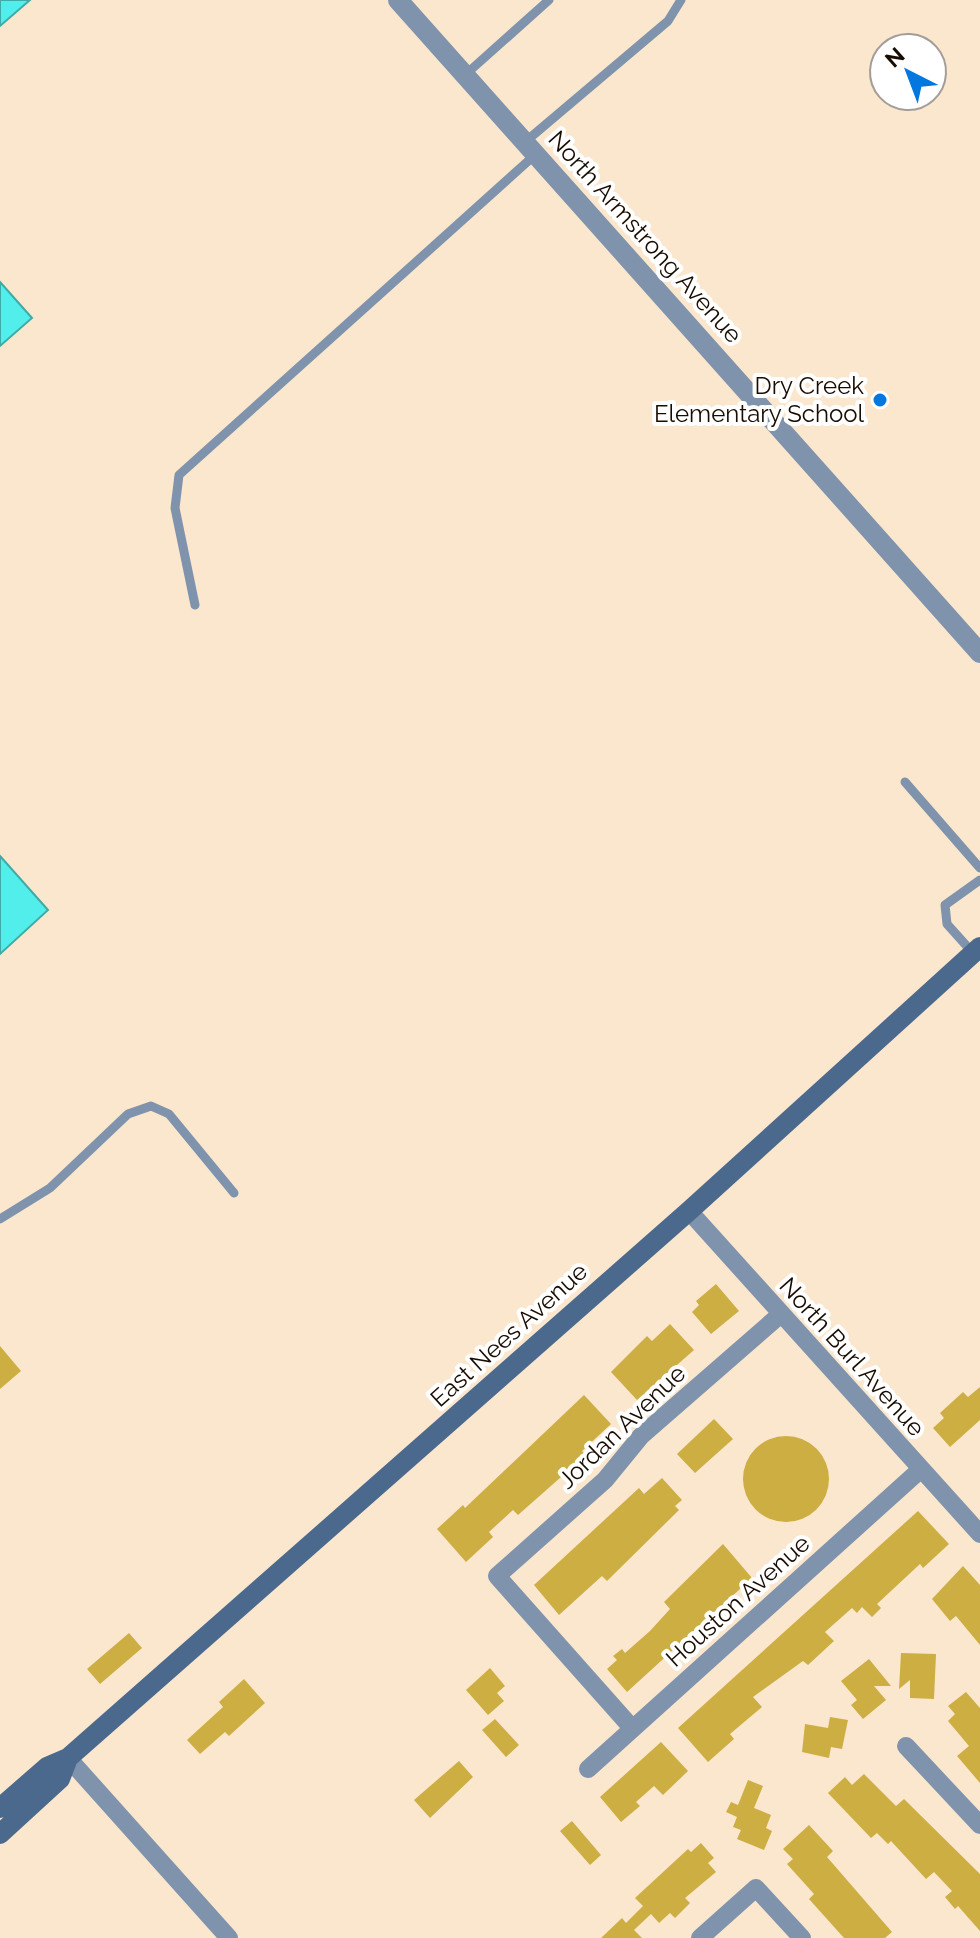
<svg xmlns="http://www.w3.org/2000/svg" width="980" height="1938" viewBox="0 0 980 1938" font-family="Raleway,sans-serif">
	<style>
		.water { fill: #51eeec; stroke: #40aaa5; stroke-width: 2 }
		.building { fill: #ccae43 }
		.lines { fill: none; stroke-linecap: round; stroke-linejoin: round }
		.service { stroke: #7f93ad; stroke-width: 9 }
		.minor { stroke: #7f93ad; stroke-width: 18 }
		.tertiary { stroke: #7f93ad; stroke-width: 20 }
		.secondary { stroke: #4b698d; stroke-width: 20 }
		.poi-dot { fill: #0078df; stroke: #fff; stroke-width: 3 }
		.labels { text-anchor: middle; stroke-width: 8; stroke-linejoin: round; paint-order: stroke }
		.street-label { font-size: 24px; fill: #180b00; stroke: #fff }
		.poi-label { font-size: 24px; fill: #180b00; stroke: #fff; text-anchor: end }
	</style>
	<rect width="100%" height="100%" fill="#fbe7ce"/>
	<path class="water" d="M 0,0 L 30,0 L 0,26 Z
		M 0,282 L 32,318 L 0,346 Z
		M 0,856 L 48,910 L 0,954 Z"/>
	<path class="building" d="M 716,1284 L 739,1311 L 711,1334 L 692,1312 L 699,1305 L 696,1301 Z
		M 670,1324 L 694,1350 L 637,1400 L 611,1372 L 647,1336 L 652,1341 Z
		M 0,1346 L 21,1371 L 0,1389 Z
		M 980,1387 L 980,1420 L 950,1447 L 933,1428 L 944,1418 L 940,1413 L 963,1392 L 968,1397 Z
		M 584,1395 L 611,1424 L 582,1451 L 586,1455 L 518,1515 L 513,1510 L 489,1532 L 493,1537 L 466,1562 L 437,1529 L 463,1505 L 465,1508 Z
		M 714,1419 L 733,1439 L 695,1473 L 677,1454 Z
		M743 1479a43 43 0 1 1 86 0a43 43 0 1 1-86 0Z
		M 662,1478 L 682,1500 L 675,1506 L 679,1510 L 607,1581 L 602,1576 L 559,1615 L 534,1585 L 639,1488 L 644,1494 Z
		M 918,1511 L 949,1544 L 923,1568 L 920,1564 L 877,1604 L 881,1608 L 872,1617 L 862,1607 L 857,1613 L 852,1608 L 825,1632 L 834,1641 L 808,1665 L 803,1661 L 753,1697 L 762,1707 L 730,1734 L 734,1739 L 708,1762 L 678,1728 Z
		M 723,1544 L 752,1578 L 627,1692 L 607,1669 L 617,1660 L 613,1656 L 622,1649 L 625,1653 L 650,1631 L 670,1609 L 664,1602 Z
		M 963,1566 L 980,1585 L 980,1645 L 956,1616 L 950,1621 L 932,1599 Z
		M 129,1633 L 142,1648 L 100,1684 L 87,1669 Z
		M 901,1653 L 936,1654 L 934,1699 L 910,1698 L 910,1680 L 899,1689 Z
		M 869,1659 L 891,1686 L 874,1686 L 886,1700 L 863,1719 L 851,1705 L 857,1700 L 841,1681 Z
		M 490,1668 L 505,1686 L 497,1693 L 504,1701 L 488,1715 L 466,1690 Z
		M 244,1679 L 265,1703 L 229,1736 L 225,1732 L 200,1754 L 187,1740 L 223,1707 L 219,1702 Z
		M 966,1692 L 980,1708 L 980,1783 L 957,1756 L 969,1746 L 948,1721 L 955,1714 L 948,1706 Z
		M 830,1717 L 848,1720 L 842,1749 L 831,1747 L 829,1758 L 802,1752 L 805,1724 L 828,1728 Z
		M 495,1719 L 519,1745 L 506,1757 L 482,1730 Z
		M 661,1742 L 688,1771 L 663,1795 L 654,1786 L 636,1802 L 640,1806 L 621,1822 L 600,1797 Z
		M 459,1761 L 473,1777 L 430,1818 L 414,1800 Z
		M 864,1774 L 896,1806 L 904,1799 L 980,1874 L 980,1931 L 958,1906 L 955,1909 L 945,1897 L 952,1891 L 934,1872 L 926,1879 L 891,1841 L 888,1844 L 877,1833 L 871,1838 L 828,1793 L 845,1777 L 852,1785 Z
		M 748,1780 L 763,1786 L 754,1808 L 771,1815 L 766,1828 L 772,1831 L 764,1850 L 737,1839 L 741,1830 L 733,1827 L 737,1817 L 726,1812 L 731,1802 L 738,1805 Z
		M 572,1821 L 601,1855 L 590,1865 L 560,1831 Z
		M 809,1825 L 833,1851 L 827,1857 L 892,1932 L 885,1938 L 844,1938 L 809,1899 L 814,1894 L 787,1864 L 793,1859 L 783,1849 Z
		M 701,1843 L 714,1858 L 708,1863 L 716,1872 L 685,1898 L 690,1903 L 675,1918 L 670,1913 L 659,1923 L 651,1914 L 634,1930 L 642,1938 L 601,1938 L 622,1918 L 626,1923 L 643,1906 L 635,1898 L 688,1849 L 691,1852 Z"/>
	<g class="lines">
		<path class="service" d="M 465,75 L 549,0
			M 525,142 L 668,21 L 681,0
			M 195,605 L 175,508 L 179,475 L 536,154
			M 905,782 L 980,868
			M 973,953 L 947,924 L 945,905 L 980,880
			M 0,1219 L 50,1188 L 128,1114 L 151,1106 L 169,1114 L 234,1193"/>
		<path class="minor" d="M 689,1211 L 980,1534
			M 632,1728 L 497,1576 L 605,1480 L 641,1436 L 781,1314
			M 906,1746 L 980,1825
			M 68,1758 L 229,1938
			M 588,1769 L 920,1470
			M 700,1938 L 756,1888 L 802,1938"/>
		<path class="tertiary" d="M 398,0 L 980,653"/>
		<path class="secondary" d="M 0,1808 L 47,1767 L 68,1758 L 689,1211 L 980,947
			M 0,1834 L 60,1779 L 68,1758"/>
	</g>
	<circle class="poi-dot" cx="880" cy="400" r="8"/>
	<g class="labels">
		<g class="street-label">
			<text transform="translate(645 237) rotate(48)" y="8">North Armstrong Avenue</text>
			<text transform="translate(509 1335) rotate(-42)" y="8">East Nees Avenue</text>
			<text transform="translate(852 1357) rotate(48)" y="8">North Burl Avenue</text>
			<text transform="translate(622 1427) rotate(-44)" y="8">Jordan Avenue</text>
			<text transform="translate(738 1601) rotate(-42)" y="8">Houston Avenue</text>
		</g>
		<g class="poi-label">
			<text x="864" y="394">Dry Creek<tspan x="864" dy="28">Elementary School</tspan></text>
		</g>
	</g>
	<g transform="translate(908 72) rotate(318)"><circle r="38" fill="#ffffff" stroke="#a39d99" stroke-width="2"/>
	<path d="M0-6L14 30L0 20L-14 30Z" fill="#0078df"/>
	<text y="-12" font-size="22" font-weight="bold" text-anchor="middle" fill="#180b00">N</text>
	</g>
</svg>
